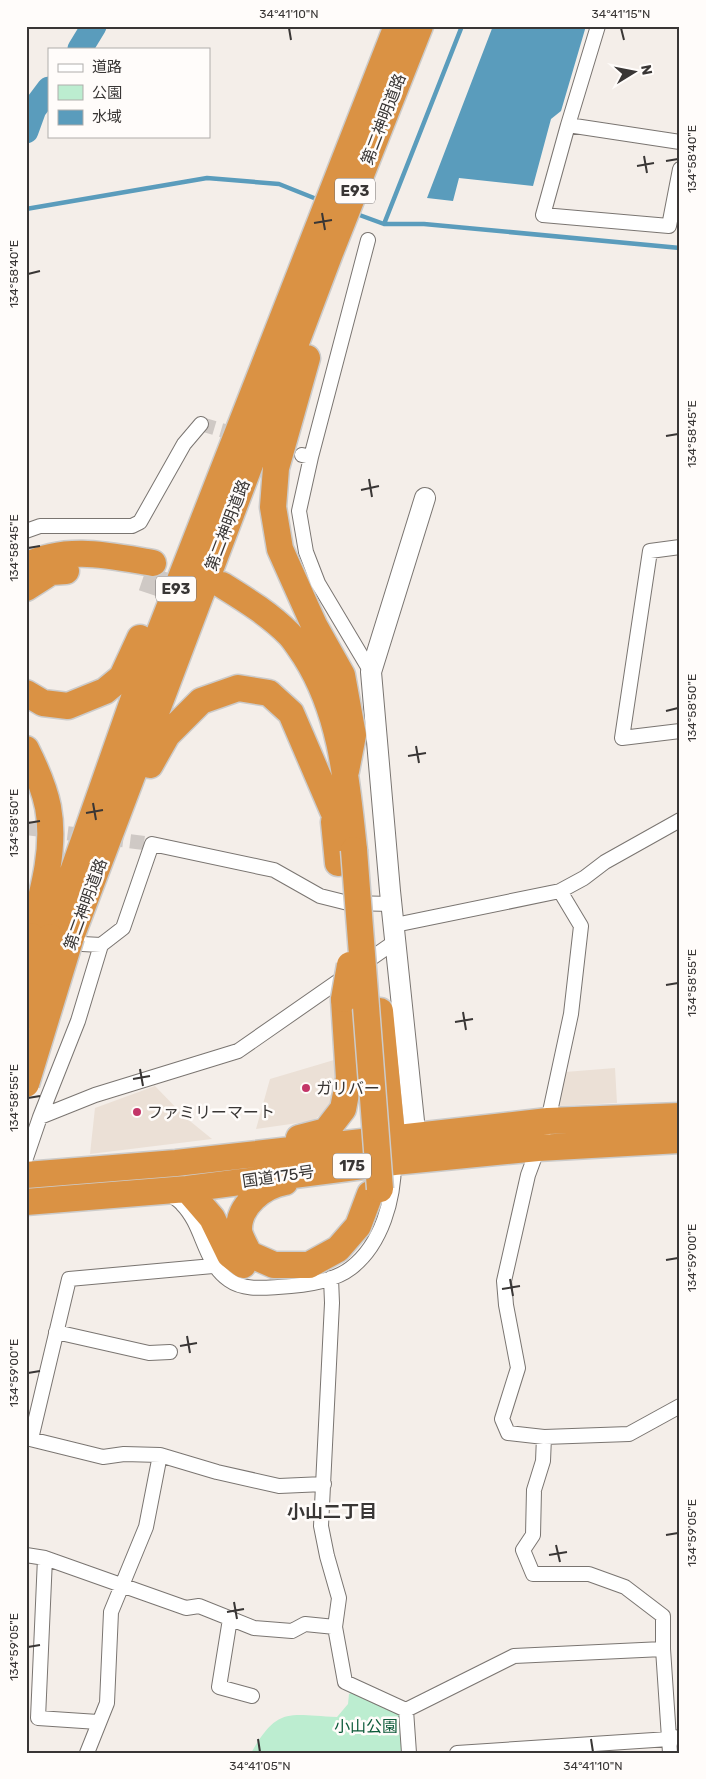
<svg xmlns="http://www.w3.org/2000/svg" width="706" height="1779" viewBox="0 0 706 1779" font-family="Rubik,'Noto Sans JP',sans-serif">
	<style>
		.built { fill: #ebe0d6 }
		.green { fill: #bcedd0 }
		.water { fill: #5a9cbc }
		.lines { fill: none; stroke-linecap: round; stroke-linejoin: round }
		.stream { stroke: #5a9cbc; stroke-width: 4.5 }
		.river { stroke: #5a9cbc; stroke-width: 25 }
		.street-tunnel { stroke: #cfc9c5; stroke-width: 14; stroke-dasharray: 14 7; stroke-linecap: butt }
		.highway-tunnel { stroke: #cfc9c5; stroke-width: 26; stroke-dasharray: 26 13; stroke-linecap: butt }
		.street-casing { stroke: #7a7571; stroke-width: 16 }
		.secondary-casing { stroke: #7a7571; stroke-width: 22 }
		.highway-casing { stroke: #cccbca; stroke-width: 29 }
		.street { stroke: #fff; stroke-width: 14 }
		.secondary { stroke: #fff; stroke-width: 20 }
		.highway { stroke: #da9244; stroke-width: 26 }
		.highway-bridge-casing { stroke: #cccbca; stroke-width: 29; stroke-linecap: butt }
		.highway-bridge { stroke: #da9244; stroke-width: 26 }
		.ticks { fill: none; stroke: #393635; stroke-width: 2 }
		.poi-dot { fill: #c33668; stroke: #fffcfa; stroke-width: 2 }
		.labels { text-anchor: middle; stroke-width: 5; stroke-linejoin: round; paint-order: stroke }
		.shield { fill: #fffcfa; stroke: #747170; stroke-width: 1 }
		.shield-label { font-size: 15px; font-weight: bold; fill: #393635 }
		.street-label { font-size: 16px; fill: #393635; stroke: #fffcfa }
		.poi-label { font-size: 16px; fill: #393635; stroke: #fffcfa; text-anchor: start }
		.park-label { font-size: 16px; fill: #0c5a39; stroke: #fffcfa }
		.neighbourhood-label { font-size: 18px; font-weight: bold; fill: #393635; stroke: #fffcfa }
		.neatline { fill: none; stroke: #393635; stroke-width: 2 }
		.ticks-label { font-size: 12px; text-anchor: middle; fill: #393635 }
	</style>
	<rect width="100%" height="100%" fill="#f4eee9"/>
	<path class="built" d="M 334,1060 L 335,1084 L 332,1101 L 325,1112 L 312,1121 L 256,1129 L 270,1079 Z
		M 615,1068 L 617,1103 L 556,1106 L 565,1072 Z
		M 155,1086 L 185,1117 L 212,1139 L 90,1154 L 95,1108 Z"/>
	<path class="green" d="M 356,1690 L 396,1711 L 401,1718 L 403,1753 L 251,1753 C 278,1706 288,1715 337,1717 L 348,1704 L 349,1694 Z"/>
	<path class="water" d="M 493,26 L 586,26 L 561,111 L 551,119 L 533,186 L 459,178 L 453,201 L 427,198 Z"/>
	<g class="lines">
		<path class="stream" d="M 26,209 L 207,178 L 279,184 L 319,200
			M 354,213 L 384,224 L 424,224 L 680,248
			M 384,224 L 462,26"/>
		<path class="river" d="M 80,49 L 94,26
			M 26,131 L 34,109 L 49,89"/>
		<path class="street-tunnel" d="M 201,424 L 241,436
			M 26,828 L 152,844"/>
		<path class="highway-tunnel" d="M 143,578 L 215,602"/>
		<g class="street-casing">
			<path id="street" d="M 598,26 L 568,125 L 680,142
				M 568,125 L 543,215 L 669,226 L 680,169
				M 302,455 L 311,457 L 299,511 L 306,552 L 318,583 L 371,672
				M 311,457 L 368,240
				M 26,531 L 40,526 L 132,526 L 140,522 L 184,444 L 201,424
				M 680,547 L 650,551 L 622,738 L 680,731
				M 560,891 L 581,926 L 571,1014 L 548,1121 L 528,1175 L 504,1281 L 506,1305 L 518,1368 L 502,1419 L 508,1433 L 544,1437 L 629,1434 L 680,1406
				M 395,925 L 560,891 L 584,878 L 605,862 L 680,820
				M 101,945 L 123,928 L 152,844 L 274,870 L 320,896 L 348,903 L 392,904
				M 40,1117 L 95,1095 L 238,1051 L 396,941
				M 26,1158 L 40,1117 L 78,1021 L 101,945 L 64,943
				M 167,1193 C 171,1196 178,1199 182,1204 C 204,1226 203,1262 229,1280 C 243,1290 262,1288 278,1287 C 300,1286 333,1282 351,1268 C 382,1244 394,1199 394,1162
				M 331,1278 L 332,1303 L 321,1526 L 327,1556 L 339,1598 L 335,1627 L 345,1682 L 406,1710
				M 56,1332 L 149,1353 L 170,1352
				M 544,1437 L 543,1461 L 534,1490 L 533,1535 L 523,1550 L 533,1574 L 589,1574 L 625,1587 L 663,1616 L 663,1649
				M 26,1438 L 103,1457 L 124,1454 L 160,1455 L 217,1472 L 279,1486 L 324,1484
				M 31,1439 L 69,1279 L 213,1266
				M 26,1555 L 45,1558 L 186,1608 L 199,1606 L 254,1628 L 292,1631 L 305,1624 L 335,1627
				M 45,1558 L 38,1718 L 98,1722
				M 230,1619 L 219,1687 L 252,1696
				M 87,1753 L 107,1703 L 111,1612 L 146,1527 L 160,1455
				M 409,1753 L 406,1710 L 514,1656 L 663,1649 L 670,1753
				M 457,1753 L 669,1739 L 680,1737"/>
		</g>
		<g class="secondary-casing">
			<path id="secondary" d="M 417,1150 L 390,891 L 371,672 L 425,498"/>
		</g>
		<g class="highway-casing">
			<path id="highway" d="M 307,358 L 276,468 L 273,507 L 280,549 L 314,625 L 342,675 L 353,735 L 346,771
				M 26,566 C 66,545 111,556 153,563
				M 222,585 C 246,600 269,614 289,634 C 295,640 300,649 305,656 C 342,714 347,784 354,850
				M 26,588 L 51,572 L 66,571
				M 26,693 L 43,703 L 68,706 L 105,691 L 122,677 L 140,638
				M 26,749 C 35,767 44,787 48,807 C 56,850 42,895 31,936
				M 150,765 L 167,735 L 201,701 L 238,688 L 269,693 L 291,713 L 333,811
				M 334,822 L 338,863
				M 50,937 L 135,695 L 397,26
				M 71,937 L 330,253 L 420,26
				M 380,1011 L 394,1155
				M 299,1138 L 326,1131 L 343,1109 L 349,1078 L 344,999
				M 26,1175 L 176,1163 L 548,1121 L 680,1116
				M 285,1182 C 263,1186 239,1205 239,1229 C 239,1236 246,1247 249,1254 L 274,1265 L 309,1265 L 338,1249 L 358,1226 L 370,1194
				M 187,1189 L 212,1218 L 230,1255 L 243,1265
				M 26,1202 L 187,1189 L 394,1162 L 538,1148 L 680,1140"/>
		</g>
		<use href="#street" class="street"/>
		<use href="#secondary" class="secondary"/>
		<use href="#highway" class="highway"/>
		<g class="highway-bridge-casing">
			<path id="highway-bridge" d="M 354,850 L 380,1189
				M 26,956 L 31,936
				M 344,999 L 350,965
				M 26,1016 L 50,937
				M 26,1084 L 71,937"/>
		</g>
		<use href="#highway-bridge" class="highway-bridge"/>
	</g>
	<path class="ticks" d="M 289,28 L 291,40M 621,28 L 624,40M 644,156 L 647,173M 666,161 L 678,159M 637,166 L 654,163M 322,213 L 325,230M 314,223 L 332,220M 28,274 L 40,271M 666,436 L 678,434M 369,479 L 372,497M 361,490 L 379,486M 28,548 L 40,546M 666,711 L 678,708M 416,746 L 419,763M 408,756 L 426,753M 93,803 L 96,820M 86,813 L 103,810M 28,823 L 40,821M 666,985 L 678,983M 463,1012 L 466,1030M 455,1022 L 473,1019M 140,1069 L 143,1086M 133,1079 L 150,1076M 28,1098 L 40,1096M 666,1260 L 678,1258M 510,1279 L 513,1296M 502,1289 L 520,1286M 187,1336 L 190,1353M 180,1346 L 197,1343M 28,1373 L 40,1371M 666,1535 L 678,1533M 556,1545 L 560,1562M 549,1555 L 567,1552M 234,1602 L 237,1619M 227,1612 L 244,1609M 28,1647 L 40,1645M 258,1739 L 260,1752M 591,1739 L 593,1752"/>
	<g class="poi-dot">
		<circle cx="306" cy="1088" r="5"/>
		<circle cx="137" cy="1112" r="5"/>
	</g>
	<g class="labels">
		<g class="shield">
			<rect x="335" y="178.5" width="40" height="25" rx="4"/>
			<rect x="156" y="576.5" width="40" height="25" rx="4"/>
			<rect x="333" y="1153.5" width="38" height="25" rx="4"/>
		</g>
		<g class="shield-label">
			<text x="355" y="196">E93</text>
			<text x="176" y="594">E93</text>
			<text x="352" y="1171">175</text>
		</g>
		<g class="street-label">
			<text transform="translate(383 119) rotate(-69)" y="6">第二神明道路</text>
			<text transform="translate(227 525) rotate(-69)" y="6">第二神明道路</text>
			<text transform="translate(85 904) rotate(-70)" y="6">第二神明道路</text>
			<text transform="translate(278 1176) rotate(-8)" y="6">国道175号</text>
		</g>
		<g class="poi-label">
			<text x="316" y="1094">ガリバー</text>
			<text x="147" y="1118">ファミリーマート</text>
		</g>
		<g class="park-label">
			<text x="366" y="1732">小山公園</text>
		</g>
		<g class="neighbourhood-label">
			<text x="332" y="1518">小山二丁目</text>
		</g>
	</g>
	<rect width="706" height="1779" fill="none" stroke="#fffcfa" stroke-width="55"/>
	<rect x="48" y="48" width="162" height="90" fill="#fffcfa" stroke="#b0adab"/>
	<rect x="58" y="64" width="25" height="8" fill="#ffffff" stroke="#b0adab"/>
	<text x="92" y="72" font-size="15" fill="#393635">道路</text>
	<rect x="58" y="85" width="25" height="15" fill="#bcedd0" stroke="#b0adab"/>
	<text x="92" y="98" font-size="15" fill="#393635">公園</text>
	<rect x="58" y="110" width="25" height="15" fill="#5a9cbc" stroke="#b0adab"/>
	<text x="92" y="122" font-size="15" fill="#393635">水域</text>
	<g transform="translate(634 72) rotate(80)" stroke="#fffcfa" stroke-width="4" paint-order="stroke">
	<path d="M0-4L9 19L0 12L-9 19Z" fill="#393635"/>
	<text y="-8" font-size="14" font-weight="bold" text-anchor="middle" fill="#393635">N</text>
	</g>
	<rect x="28" y="28" width="650" height="1724" class="neatline"/>
	<g class="ticks-label">
		<text x="289" y="18">34°41'10"N</text>
		<text x="621" y="18">34°41'15"N</text>
		<text transform="translate(692 159) rotate(-90)" y="4">134°58'40"E</text>
		<text transform="translate(14 274) rotate(-90)" y="4">134°58'40"E</text>
		<text transform="translate(692 434) rotate(-90)" y="4">134°58'45"E</text>
		<text transform="translate(14 548) rotate(-90)" y="4">134°58'45"E</text>
		<text transform="translate(692 708) rotate(-90)" y="4">134°58'50"E</text>
		<text transform="translate(14 823) rotate(-90)" y="4">134°58'50"E</text>
		<text transform="translate(692 983) rotate(-90)" y="4">134°58'55"E</text>
		<text transform="translate(14 1098) rotate(-90)" y="4">134°58'55"E</text>
		<text transform="translate(692 1258) rotate(-90)" y="4">134°59'00"E</text>
		<text transform="translate(14 1373) rotate(-90)" y="4">134°59'00"E</text>
		<text transform="translate(692 1533) rotate(-90)" y="4">134°59'05"E</text>
		<text transform="translate(14 1647) rotate(-90)" y="4">134°59'05"E</text>
		<text x="260" y="1770">34°41'05"N</text>
		<text x="593" y="1770">34°41'10"N</text>
	</g>
</svg>
